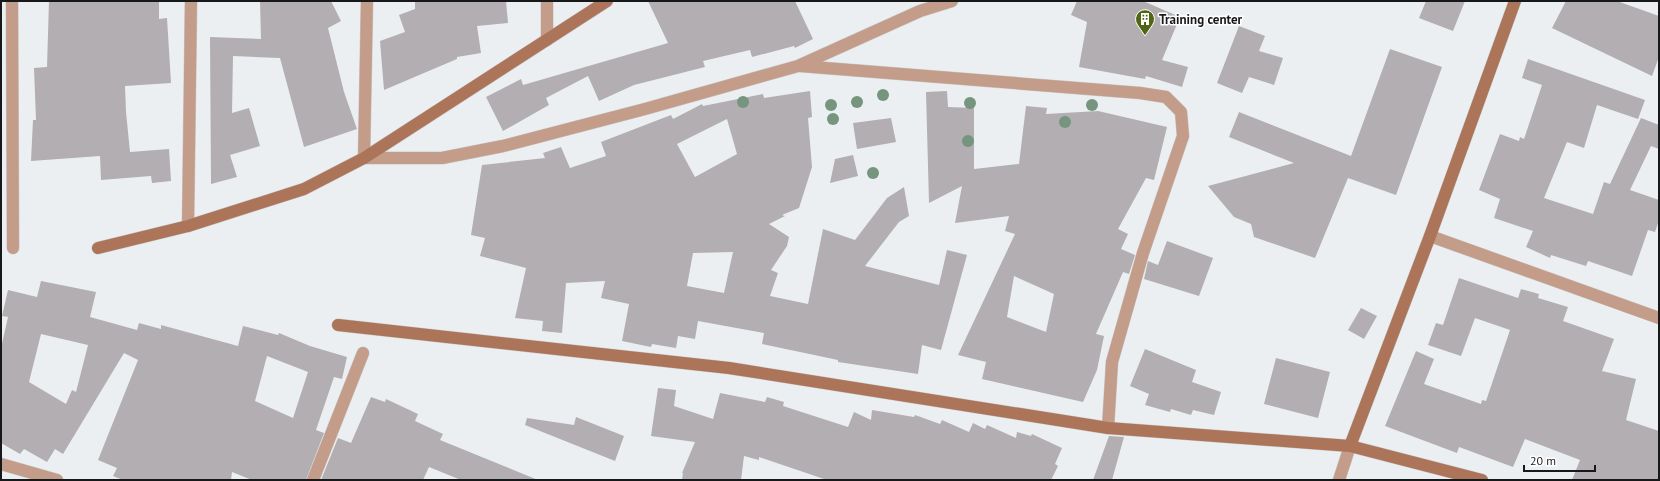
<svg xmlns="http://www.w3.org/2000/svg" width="1660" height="481" viewBox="0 0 1660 481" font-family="'PT Sans',sans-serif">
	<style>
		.building { fill: #b2aeb1; fill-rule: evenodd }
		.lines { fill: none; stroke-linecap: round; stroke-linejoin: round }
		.street-casing { stroke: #cacdcf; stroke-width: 13 }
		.secondary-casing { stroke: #cacdcf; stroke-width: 13 }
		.street { stroke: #c49d8a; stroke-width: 12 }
		.secondary { stroke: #ac7459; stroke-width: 12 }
		.tree { fill: #76957f }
		.labels { text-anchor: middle; stroke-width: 3; stroke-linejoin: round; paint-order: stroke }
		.poi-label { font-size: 13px; font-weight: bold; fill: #17181a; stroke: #fff; text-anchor: start }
	</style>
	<rect width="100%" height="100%" fill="#eceff2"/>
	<path class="building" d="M 49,1 L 159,1 L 159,19 L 167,18 L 171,83 L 125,86 L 126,112 L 130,152 L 169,149 L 171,181 L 152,183 L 151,176 L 101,180 L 100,156 L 31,161 L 33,120 L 36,120 L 34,68 L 47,67 Z
		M 260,1 L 331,1 L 341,21 L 328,28 L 344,92 L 357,129 L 304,147 L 280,58 L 233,56 L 232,113 L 249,108 L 260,146 L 230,155 L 237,177 L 211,184 L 210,37 L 261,39 Z
		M 415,1 L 506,1 L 508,23 L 477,26 L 481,53 L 457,57 L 457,59 L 384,90 L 380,41 L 405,32 L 399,15 L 415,9 Z
		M 648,1 L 795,1 L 813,39 L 795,48 L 794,46 L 752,57 L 750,50 L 703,61 L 705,67 L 634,85 L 599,101 L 588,76 L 546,98 L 549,105 L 503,131 L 486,97 L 521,79 L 523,85 L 668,43 Z
		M 1077,1 L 1143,1 L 1180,17 L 1162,60 L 1188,67 L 1182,87 L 1146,76 L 1145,79 L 1079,67 L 1087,22 L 1071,15 Z
		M 1426,1 L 1465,1 L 1453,31 L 1419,18 Z
		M 1566,1 L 1617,1 L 1659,16 L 1659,57 L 1652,76 L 1552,28 Z
		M 1239,26 L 1265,36 L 1259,51 L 1283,58 L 1274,85 L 1249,77 L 1242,93 L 1217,83 Z
		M 1390,49 L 1442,67 L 1396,195 L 1348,178 L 1315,258 L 1254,237 L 1251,224 L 1234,217 L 1208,186 L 1294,163 L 1229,137 L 1239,112 L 1351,156 Z
		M 1528,59 L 1645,100 L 1638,119 L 1597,105 L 1584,148 L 1567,142 L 1544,198 L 1593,214 L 1604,182 L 1610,184 L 1641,118 L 1659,125 L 1659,149 L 1651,146 L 1630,190 L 1659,200 L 1659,220 L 1655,232 L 1648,230 L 1632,276 L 1588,261 L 1586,266 L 1551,255 L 1550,258 L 1526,247 L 1533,231 L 1494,218 L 1500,199 L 1479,190 L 1500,134 L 1519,141 L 1520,137 L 1524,139 L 1542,85 L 1522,78 Z
		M 810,91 L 812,117 L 808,118 L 812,167 L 799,208 L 782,215 L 785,216 L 769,224 L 789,237 L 787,246 L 771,270 L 778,273 L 770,296 L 808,304 L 823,229 L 855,240 L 887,198 L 904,187 L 909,216 L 899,222 L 865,266 L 939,285 L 947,250 L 967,255 L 941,350 L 922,345 L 918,374 L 838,362 L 838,360 L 762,344 L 764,333 L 698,321 L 695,339 L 678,336 L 676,348 L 652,344 L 651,347 L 622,341 L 629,304 L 601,298 L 605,281 L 566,283 L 562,333 L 542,331 L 543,321 L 515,318 L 526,268 L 480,256 L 485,238 L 471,235 L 482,165 L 545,158 L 543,153 L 561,147 L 570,168 L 606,156 L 601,142 L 671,115 L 673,119 L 702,104 L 703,106 L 763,94 L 764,98 ZM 727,119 L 737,154 L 695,177 L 677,144 ZM 733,252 L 724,293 L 687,286 L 693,253 Z
		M 947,91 L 948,107 L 974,108 L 974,169 L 1019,164 L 1026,106 L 1047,108 L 1046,114 L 1098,111 L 1167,127 L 1154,180 L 1146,178 L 1118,229 L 1128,234 L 1121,249 L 1135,255 L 1129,274 L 1123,272 L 1096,334 L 1104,336 L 1097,370 L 1083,402 L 982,379 L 986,362 L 958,355 L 1015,234 L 1005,231 L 1009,216 L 955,223 L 962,186 L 929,203 L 926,92 ZM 1014,276 L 1054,294 L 1046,332 L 1007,317 Z
		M 891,118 L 896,142 L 857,149 L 853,123 Z
		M 853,155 L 858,176 L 830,183 L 835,159 Z
		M 1167,241 L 1213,258 L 1199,296 L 1144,279 L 1148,261 L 1158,265 Z
		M 1459,278 L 1518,298 L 1521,289 L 1539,294 L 1538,298 L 1568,307 L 1563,321 L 1614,339 L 1602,371 L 1636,379 L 1626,420 L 1659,431 L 1659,480 L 1572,480 L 1580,460 L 1525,439 L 1513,467 L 1459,447 L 1457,453 L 1385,426 L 1416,351 L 1434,359 L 1424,384 L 1481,404 L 1482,400 L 1486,401 L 1510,330 L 1475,318 L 1461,356 L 1428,345 L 1436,323 L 1443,325 Z
		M 41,281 L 96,292 L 90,317 L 137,330 L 139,323 L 161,329 L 161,325 L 238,346 L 243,326 L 278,335 L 279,333 L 310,346 L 347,357 L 342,379 L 334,377 L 316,430 L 324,433 L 306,480 L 252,480 L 232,472 L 231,480 L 123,480 L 113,476 L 117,468 L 98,460 L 138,360 L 124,353 L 63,454 L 55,449 L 47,462 L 24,449 L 20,454 L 1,443 L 1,348 L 8,317 L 2,316 L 8,290 L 37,297 ZM 41,334 L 88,345 L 76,392 L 72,390 L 66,404 L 29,382 ZM 267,356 L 308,372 L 293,418 L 255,401 Z
		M 1361,308 L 1377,316 L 1364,339 L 1348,330 Z
		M 1145,349 L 1196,370 L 1192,382 L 1221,392 L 1214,415 L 1193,410 L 1191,415 L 1171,409 L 1170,412 L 1145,405 L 1149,394 L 1130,386 Z
		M 1276,358 L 1330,372 L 1318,418 L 1264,404 Z
		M 658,388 L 676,390 L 674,406 L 713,419 L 720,393 L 765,402 L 767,397 L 784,402 L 783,406 L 848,427 L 854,412 L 871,420 L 872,410 L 914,417 L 915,415 L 940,424 L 942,420 L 969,432 L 973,423 L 985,429 L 987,425 L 1016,438 L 1017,432 L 1031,436 L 1032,434 L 1062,448 L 1055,464 L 1058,466 L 1051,480 L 827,480 L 759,457 L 759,460 L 744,456 L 741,480 L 682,480 L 683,473 L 682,473 L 695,442 L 651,436 Z
		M 371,397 L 385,402 L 386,399 L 418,414 L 415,421 L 443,434 L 440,440 L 538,480 L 461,480 L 429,467 L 423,480 L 321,480 L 338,438 L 351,443 Z
		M 576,417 L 624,436 L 615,461 L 525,425 L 527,418 L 574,425 Z
		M 1109,436 L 1124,437 L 1112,480 L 1093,480 Z"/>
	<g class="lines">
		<g class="street-casing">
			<path id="street" d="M 12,1 L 13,248
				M 367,1 L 364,158 L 442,158 L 503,146 L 645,109 L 798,66 L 920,11 L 952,1
				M 547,40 L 547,1
				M 800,66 L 1140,93 L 1166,97 L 1181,112 L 1183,136 L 1143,253 L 1112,362 L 1108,428
				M 188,226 L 191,1
				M 1430,236 L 1659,318
				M 1,464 L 57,480
				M 313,480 L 363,353
				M 1339,480 L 1350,446"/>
		</g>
		<g class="secondary-casing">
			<path id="secondary" d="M 98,248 L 188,226 L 304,189 L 364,158 L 607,1
				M 338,325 L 729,368 L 1108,428 L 1350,446 L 1482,480
				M 1350,446 L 1430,236 L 1515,1"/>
		</g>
		<use href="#street" class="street"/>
		<use href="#secondary" class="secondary"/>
	</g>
	<g class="tree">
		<circle cx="883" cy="95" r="6"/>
		<circle cx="743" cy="102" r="6"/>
		<circle cx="857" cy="102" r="6"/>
		<circle cx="970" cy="103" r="6"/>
		<circle cx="831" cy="105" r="6"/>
		<circle cx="1092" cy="105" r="6"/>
		<circle cx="833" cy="119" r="6"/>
		<circle cx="1065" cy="122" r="6"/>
		<circle cx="968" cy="141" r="6"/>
		<circle cx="873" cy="173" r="6"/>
	</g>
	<defs>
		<g id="building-pin" transform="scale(1)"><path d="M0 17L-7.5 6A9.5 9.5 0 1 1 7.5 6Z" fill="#516614" stroke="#fff"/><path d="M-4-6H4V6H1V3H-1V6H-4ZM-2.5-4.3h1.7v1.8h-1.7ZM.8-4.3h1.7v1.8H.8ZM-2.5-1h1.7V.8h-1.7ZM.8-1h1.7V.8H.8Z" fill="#fff"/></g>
	</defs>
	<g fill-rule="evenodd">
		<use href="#building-pin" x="1145" y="19"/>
	</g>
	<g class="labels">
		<g class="poi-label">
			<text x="1159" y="24">Training center</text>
		</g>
	</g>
	<rect width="1660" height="481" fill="none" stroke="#17181a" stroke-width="4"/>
	<path d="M1524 465v6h71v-6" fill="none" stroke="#17181a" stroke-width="2"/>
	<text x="1530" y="465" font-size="12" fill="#17181a" stroke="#ffffff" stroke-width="3" paint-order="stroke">20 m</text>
</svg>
